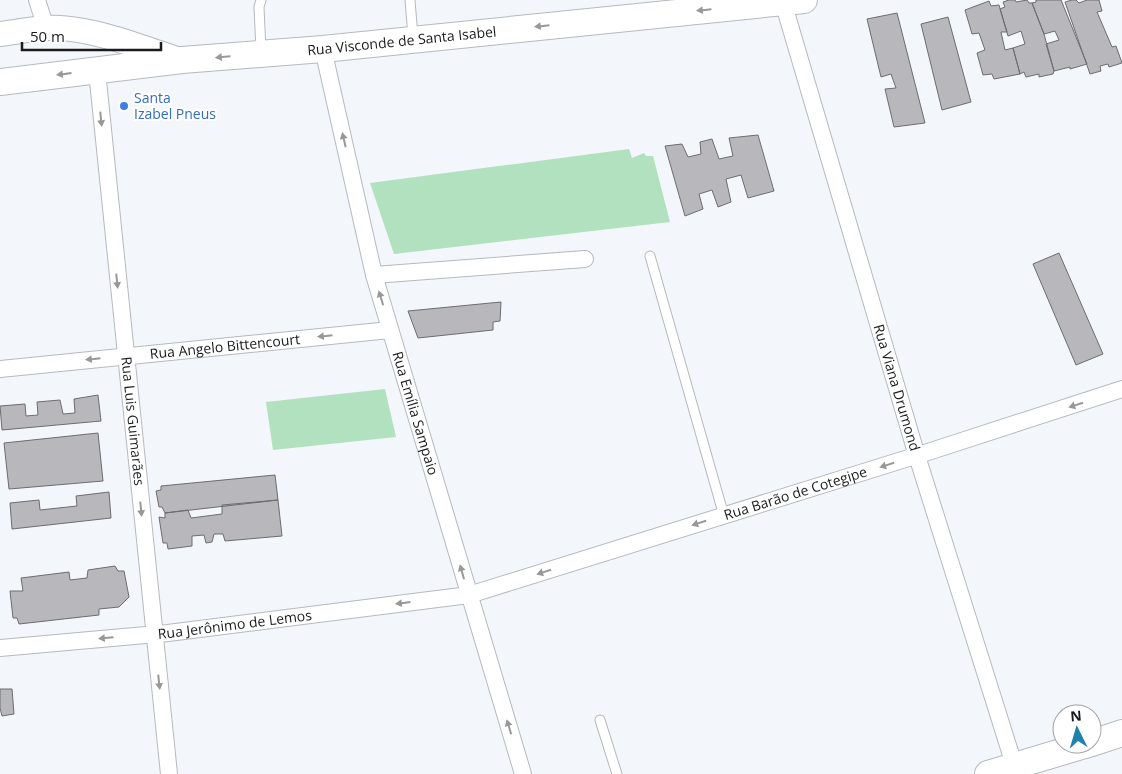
<svg xmlns="http://www.w3.org/2000/svg" width="1122" height="774" viewBox="0 0 1122 774" font-family="'Open Sans',sans-serif">
	<style>
		.green { fill: #b2e1bf }
		.building { fill: #b8b7bb; stroke: #6d6c70 }
		.lines { fill: none; stroke-linecap: round; stroke-linejoin: round }
		.lane-casing { stroke: #b6b9bd; stroke-width: 11 }
		.street-casing { stroke: #b6b9bd; stroke-width: 18 }
		.secondary-casing { stroke: #b6b9bd; stroke-width: 26 }
		.primary-casing { stroke: #b6b9bd; stroke-width: 28 }
		.lane { stroke: #fff; stroke-width: 9 }
		.street { stroke: #fff; stroke-width: 16 }
		.secondary { stroke: #fff; stroke-width: 24 }
		.primary { stroke: #fff; stroke-width: 26 }
		.oneway { fill: #989899 }
		.shop-dot { fill: #3f7fe0; stroke: #fff; stroke-width: 2 }
		.labels { text-anchor: middle; stroke-width: 4; stroke-linejoin: round; paint-order: stroke }
		.street-label { font-size: 14px; fill: #1a1b1d; stroke: #fff }
		.shop-label { font-size: 14px; fill: #366cbe; stroke: #fff; text-anchor: start }
	</style>
	<rect width="100%" height="100%" fill="#f3f6fa"/>
	<path class="green" d="M 629,149 L 632,158 L 644,153 L 646,156 L 653,156 L 670,222 L 394,254 L 370,183 Z
		M 385,389 L 396,437 L 273,450 L 266,402 Z"/>
	<path class="building" d="M 1009,0 L 1015,0 L 1016,2 L 1027,0 L 1029,3 L 1032,3 L 1044,34 L 1054,71 L 1053,74 L 1039,77 L 1039,74 L 1026,77 L 1024,72 L 1020,74 L 1013,48 L 1025,44 L 1021,31 L 1008,36 L 1000,9 L 1005,7 L 1003,2 Z
		M 1036,0 L 1061,0 L 1087,64 L 1070,69 L 1070,67 L 1054,71 L 1046,44 L 1059,40 L 1055,31 L 1044,34 L 1032,3 L 1036,2 Z
		M 1072,0 L 1076,0 L 1079,3 L 1087,0 L 1099,0 L 1102,11 L 1097,12 L 1112,47 L 1116,46 L 1122,63 L 1109,67 L 1108,64 L 1100,66 L 1101,71 L 1090,74 L 1065,2 Z
		M 989,1 L 991,6 L 999,5 L 1007,32 L 1001,32 L 1005,50 L 1013,48 L 1020,74 L 994,79 L 992,74 L 983,75 L 977,53 L 985,50 L 979,33 L 972,34 L 965,10 Z
		M 897,13 L 925,123 L 894,127 L 885,89 L 896,88 L 891,74 L 881,77 L 867,19 Z
		M 948,17 L 971,102 L 942,110 L 921,24 Z
		M 758,135 L 774,191 L 748,198 L 741,175 L 726,179 L 731,202 L 718,207 L 712,190 L 699,194 L 703,209 L 685,216 L 665,146 L 682,144 L 688,157 L 701,154 L 700,142 L 712,139 L 719,159 L 733,156 L 729,138 Z
		M 1059,253 L 1103,354 L 1076,365 L 1033,264 Z
		M 501,302 L 500,321 L 493,322 L 493,330 L 418,338 L 408,311 Z
		M 98,395 L 101,421 L 2,430 L 0,406 L 25,404 L 26,416 L 38,415 L 37,402 L 60,400 L 63,414 L 75,413 L 74,399 Z
		M 98,433 L 103,481 L 9,489 L 4,443 Z
		M 275,475 L 278,500 L 165,513 L 162,507 L 159,507 L 156,491 L 161,490 L 161,486 Z
		M 109,492 L 111,518 L 12,529 L 10,503 L 39,500 L 40,510 L 77,506 L 76,496 Z
		M 278,500 L 282,536 L 225,541 L 223,534 L 214,534 L 212,542 L 206,543 L 204,535 L 192,536 L 192,546 L 168,549 L 167,543 L 163,543 L 159,517 L 165,518 L 165,513 L 188,510 L 191,518 L 222,514 L 222,505 Z
		M 115,566 L 118,571 L 124,571 L 129,597 L 119,607 L 99,609 L 99,615 L 19,624 L 17,618 L 13,618 L 10,591 L 23,591 L 21,578 L 69,572 L 70,580 L 87,578 L 88,570 Z
		M 0,689 L 12,689 L 14,714 L 2,716 L 0,708 Z"/>
	<g class="lines">
		<g class="lane-casing">
			<path id="lane" d="M 410,0 L 413,37
				M 261,51 L 259,7 L 261,0
				M 650,256 L 724,516
				M 600,720 L 617,774"/>
		</g>
		<g class="street-casing">
			<g id="street">
				<path d="M 37,0 L 46,28"/>
				<path id="s1" d="M 783,2 L 917,456 L 1017,774"/>
				<path id="s2" d="M 323,49 L 374,275 L 523,774"/>
				<path id="s3" d="M 97,71 L 169,774"/>
				<path d="M 374,275 L 585,259"/>
				<path id="s4" d="M 0,369 L 390,330"/>
				<path id="s5" d="M 0,648 L 168,633 L 469,595 L 931,451 L 1122,389"/>
			</g>
		</g>
		<g class="secondary-casing">
			<path id="secondary" d="M 0,34 C 20,32 41,26 61,28 C 102,31 142,48 180,60"/>
		</g>
		<g class="primary-casing">
			<g id="primary">
				<path id="s6" d="M 0,82 L 182,60 L 323,49 L 804,0"/>
				<path d="M 1092,743 L 1122,733"/>
				<path d="M 988,774 L 1088,744"/>
			</g>
		</g>
		<use href="#lane" class="lane"/>
		<use href="#street" class="street"/>
		<use href="#secondary" class="secondary"/>
		<use href="#primary" class="primary"/>
	</g>
	<defs><path id="oneway-solid" d="M-6-.8H1V-3.2L6.5 0L1 3.2V.8H-6Z" transform="scale(1.25)"/></defs>
	<g class="oneway">
		<use href="#oneway-solid" transform="translate(704 10) rotate(174)"/>
		<use href="#oneway-solid" transform="translate(542 26) rotate(174)"/>
		<use href="#oneway-solid" transform="translate(223 57) rotate(175)"/>
		<use href="#oneway-solid" transform="translate(64 74) rotate(173)"/>
		<use href="#oneway-solid" transform="translate(101 119) rotate(84)"/>
		<use href="#oneway-solid" transform="translate(344 140) rotate(-103)"/>
		<use href="#oneway-solid" transform="translate(117 281) rotate(84)"/>
		<use href="#oneway-solid" transform="translate(381 298) rotate(-107)"/>
		<use href="#oneway-solid" transform="translate(325 336) rotate(174)"/>
		<use href="#oneway-solid" transform="translate(93 359) rotate(174)"/>
		<use href="#oneway-solid" transform="translate(1076 405) rotate(162)"/>
		<use href="#oneway-solid" transform="translate(887 465) rotate(163)"/>
		<use href="#oneway-solid" transform="translate(141 509) rotate(84)"/>
		<use href="#oneway-solid" transform="translate(699 523) rotate(163)"/>
		<use href="#oneway-solid" transform="translate(462 572) rotate(-106)"/>
		<use href="#oneway-solid" transform="translate(544 572) rotate(163)"/>
		<use href="#oneway-solid" transform="translate(403 603) rotate(173)"/>
		<use href="#oneway-solid" transform="translate(106 638) rotate(175)"/>
		<use href="#oneway-solid" transform="translate(159 682) rotate(84)"/>
		<use href="#oneway-solid" transform="translate(509 727) rotate(-107)"/>
	</g>
	<circle class="shop-dot" cx="124" cy="106" r="5"/>
	<g class="labels">
		<g class="street-label">
			<text dy="5" stroke="none"><textPath href="#s6" startOffset="404">Rua Visconde de Santa Isabel</textPath></text>
			<text dy="5" stroke="none"><textPath href="#s4" startOffset="226">Rua Angelo Bittencourt</textPath></text>
			<text dy="5" stroke="none"><textPath href="#s1" startOffset="402">Rua Viana Drumond</textPath></text>
			<text dy="5" stroke="none"><textPath href="#s2" startOffset="376">Rua Emília Sampaio</textPath></text>
			<text dy="5" stroke="none"><textPath href="#s3" startOffset="352">Rua Luis Guimarães</textPath></text>
			<text dy="5" stroke="none"><textPath href="#s5" startOffset="814">Rua Barão de Cotegipe</textPath></text>
			<text dy="5" stroke="none"><textPath href="#s5" startOffset="236">Rua Jerônimo de Lemos</textPath></text>
		</g>
		<g class="shop-label">
			<text x="134" y="103">Santa<tspan x="134" dy="16">Izabel Pneus</tspan></text>
		</g>
	</g>
	<g transform="translate(1077 729) rotate(355)"><circle r="24" fill="#ffffff" stroke="#a3a4a5"/>
	<path d="M0-4L9 19L0 12L-9 19Z" fill="#1d82ac"/>
	<text y="-8" font-size="14" font-weight="bold" text-anchor="middle" fill="#1a1b1d">N</text>
	</g>
	<path d="M22 42v8h139v-8" fill="none" stroke="#1a1b1d" stroke-width="2.5"/>
	<text x="30" y="42" font-size="15" fill="#1a1b1d" stroke="#ffffff" stroke-width="4" paint-order="stroke">50 m</text>
</svg>
